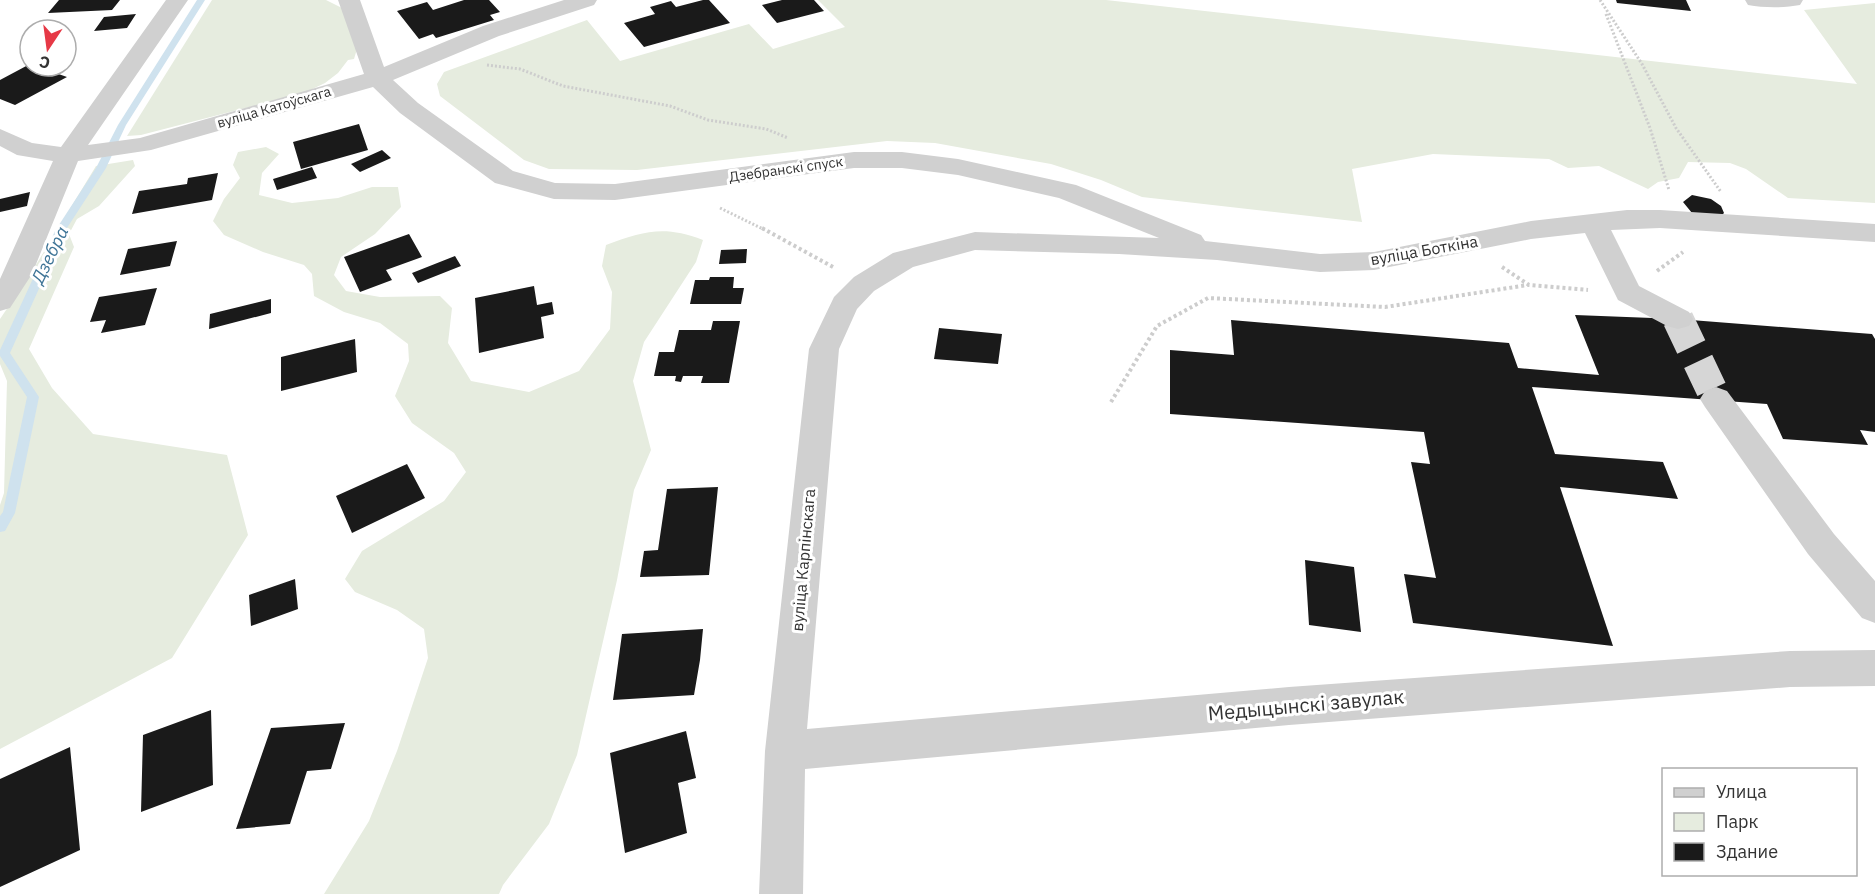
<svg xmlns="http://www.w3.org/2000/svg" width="1875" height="894" viewBox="0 0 1875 894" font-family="'IBM Plex Sans',sans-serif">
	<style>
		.green { fill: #e6ecdf }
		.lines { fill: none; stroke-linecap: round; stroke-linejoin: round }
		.stream { fill: #cfe2ee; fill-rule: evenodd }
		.building { fill: #1a1a1a }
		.minor-tunnel { stroke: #d6d6d6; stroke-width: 31; stroke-dasharray: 31 16; stroke-linecap: butt }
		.path-far1 { stroke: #cdcdcd; stroke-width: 3; stroke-dasharray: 2 2; stroke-linecap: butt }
		.path { stroke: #cdcdcd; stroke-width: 4; stroke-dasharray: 3 3; stroke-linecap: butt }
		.minor { fill: #d0d0d0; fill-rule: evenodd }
		.labels { text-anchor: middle; stroke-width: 6; stroke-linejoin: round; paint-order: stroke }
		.far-street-label { font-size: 14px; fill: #333; stroke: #fff }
		.street-label { font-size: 16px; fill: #333; stroke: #fff }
		.water-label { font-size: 18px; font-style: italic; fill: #3f7597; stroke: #fff }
		.near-street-label { font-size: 20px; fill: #333; stroke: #fff }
	</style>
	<rect width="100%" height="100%" fill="#fff"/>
	<path class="green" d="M 212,0 L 326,0 L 344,9 L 357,49 L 354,59 L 348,60 L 338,73 L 325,83 L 304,93 L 141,135 L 127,136 Z
		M 818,0 L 1106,0 L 1857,84 L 1804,10 L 1875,3 L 1875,203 L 1788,198 L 1746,169 L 1730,163 L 1688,162 L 1679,178 L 1658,182 L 1648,189 L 1599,166 L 1568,168 L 1549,159 L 1433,154 L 1352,169 L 1362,222 L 1142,197 L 1101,180 L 1051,164 L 935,143 L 887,141 L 637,170 L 549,169 L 524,160 L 440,96 L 437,84 L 444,72 L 587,20 L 620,61 L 749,24 L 773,49 L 845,27 Z
		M 266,147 L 279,154 L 262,173 L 259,195 L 292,203 L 338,198 L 372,187 L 398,187 L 401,207 L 375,234 L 341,257 L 334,275 L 346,291 L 380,297 L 440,296 L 452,308 L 448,343 L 471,381 L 529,392 L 579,371 L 610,329 L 612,292 L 602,266 L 606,245 C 644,231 664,225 703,240 L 696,262 L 644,342 L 633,381 L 651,450 L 634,490 L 617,580 L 577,755 L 549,824 L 503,885 L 499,894 L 324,894 L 369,821 L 397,751 L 428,658 L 424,629 L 397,610 L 355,592 L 345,579 L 362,551 L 444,501 L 466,472 L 454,453 L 412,423 L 395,396 L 409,361 L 408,344 L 380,323 L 344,312 L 314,296 L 312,274 L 304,265 L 263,252 L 224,235 L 213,221 L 224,199 L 240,178 L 233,165 L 238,152 Z
		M 133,160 L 135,166 L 99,206 L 77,219 L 69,234 L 74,247 L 29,349 L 52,388 L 93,434 L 227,455 L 248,535 L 172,658 L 0,749 L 0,505 L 4,493 L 7,381 L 0,364 L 0,319 L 31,273 L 96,166 Z"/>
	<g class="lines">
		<path class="stream" d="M 197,0 L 205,0 L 126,125 L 106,168 L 65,231 L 10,353 L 39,397 L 15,513 L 5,531 L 0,532 L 0,516 L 3,512 L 27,397 L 0,356 L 0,350 L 55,231 L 96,168 L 118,125 Z"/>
	</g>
	<path class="building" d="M 59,0 L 120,0 L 112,10 L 48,13 Z
		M 464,0 L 489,0 L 500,12 L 490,15 L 494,20 L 436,38 L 433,34 L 419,39 L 397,11 L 427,2 L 433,10 Z
		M 703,0 L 709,0 L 730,23 L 644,47 L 624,23 L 655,14 L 650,7 L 671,1 L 676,7 Z
		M 782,0 L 814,0 L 824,11 L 777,23 L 762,5 Z
		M 1616,0 L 1686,0 L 1691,11 L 1617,3 Z
		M 136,14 L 127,28 L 94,31 L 104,17 Z
		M 30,64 L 67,77 L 15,105 L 0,99 L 0,80 Z
		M 359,124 L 368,150 L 301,169 L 293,142 Z
		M 382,150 L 391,158 L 360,172 L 351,164 Z
		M 312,167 L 317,178 L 277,190 L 273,179 Z
		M 218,173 L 212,200 L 132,214 L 139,191 L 187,184 L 188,178 Z
		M 30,192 L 27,206 L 0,212 L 0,199 Z
		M 1692,195 L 1711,199 L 1721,206 L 1724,213 L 1721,216 L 1692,213 L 1683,202 Z
		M 409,234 L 422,257 L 386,270 L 392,280 L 360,292 L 344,257 Z
		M 177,241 L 170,266 L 120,275 L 128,249 Z
		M 747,249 L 746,263 L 719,264 L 721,250 Z
		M 455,256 L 461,266 L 418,283 L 412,273 Z
		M 710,277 L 734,277 L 733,288 L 744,288 L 741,304 L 690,304 L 695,280 L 709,280 Z
		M 534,286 L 537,305 L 552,302 L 554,314 L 541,317 L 544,338 L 479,353 L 475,298 Z
		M 157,288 L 145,325 L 101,333 L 106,320 L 90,322 L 99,297 Z
		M 271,299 L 271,313 L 209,329 L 210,314 Z
		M 1575,315 L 1678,319 L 1872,334 L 1875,339 L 1875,432 L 1860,430 L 1868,445 L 1783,439 L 1767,404 L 1532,387 L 1555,454 L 1663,462 L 1678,499 L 1560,487 L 1613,646 L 1413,623 L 1404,574 L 1436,578 L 1411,462 L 1430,464 L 1424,432 L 1170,414 L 1170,350 L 1234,355 L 1231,320 L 1509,343 L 1518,368 L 1599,375 Z
		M 713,321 L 740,321 L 729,383 L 701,383 L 703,376 L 683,376 L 681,382 L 675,381 L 676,376 L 654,376 L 659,352 L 674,352 L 679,330 L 711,330 Z
		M 939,328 L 1002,334 L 998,364 L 934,359 Z
		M 355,339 L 357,372 L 281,391 L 281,357 Z
		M 407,464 L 425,498 L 352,533 L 336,496 Z
		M 718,487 L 709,575 L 640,577 L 644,551 L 658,550 L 667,489 Z
		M 1305,560 L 1354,567 L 1361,632 L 1309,625 Z
		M 295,579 L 298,609 L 251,626 L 249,595 Z
		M 703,629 L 700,660 L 694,695 L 613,700 L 622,634 Z
		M 211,710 L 213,785 L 141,812 L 143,735 Z
		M 345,723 L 331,769 L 307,771 L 290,824 L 236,829 L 271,728 Z
		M 686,731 L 696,778 L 678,783 L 687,833 L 625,853 L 610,753 Z
		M 70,747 L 80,850 L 0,887 L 0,779 Z"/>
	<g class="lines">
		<path class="minor-tunnel" d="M 1678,319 L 1716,399"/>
		<path class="path-far1" d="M 1600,0 L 1642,64 L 1676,128 L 1721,192
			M 1606,14 L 1650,128 L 1669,190
			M 487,65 L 520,69 L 563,86 L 670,106 L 708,120 L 766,129 L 788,138
			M 720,208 L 765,230"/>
		<path class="path" d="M 762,228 L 833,267
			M 1502,267 L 1529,285 L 1588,290
			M 1657,271 L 1683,252
			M 1111,402 L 1157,326 L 1208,298 L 1385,307 L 1528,285"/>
		<path class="minor" d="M 166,0 L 188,0 L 88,145 L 140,138 L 364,74 L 338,0 L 360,0 L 384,67 L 483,26 L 564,0 L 597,0 L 594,5 L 499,36 L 393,80 L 418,103 L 513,171 L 555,183 L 615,184 L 854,152 L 902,152 L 958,159 L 1076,185 L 1201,235 L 1205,241 L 1320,254 L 1374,252 L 1531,221 L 1627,210 L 1660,210 L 1875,224 L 1875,242 L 1660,228 L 1611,230 L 1639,286 L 1689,312 L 1693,319 L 1689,326 L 1678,329 L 1667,326 L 1618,300 L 1585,233 L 1531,239 L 1374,270 L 1320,272 L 1217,260 L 1119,254 L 975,250 L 913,267 L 874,291 L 857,309 L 839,349 L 807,729 L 1289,687 L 1790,651 L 1875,650 L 1875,686 L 1790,687 L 1289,725 L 805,769 L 803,894 L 759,894 L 765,751 L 809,349 L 834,297 L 854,277 L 893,253 L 975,232 L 1159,238 L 1059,198 L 958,175 L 902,168 L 854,168 L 615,200 L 554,199 L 495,183 L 400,113 L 373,87 L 151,150 L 78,161 L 32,274 L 10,308 L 0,311 L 0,279 L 53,161 L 17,155 L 0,146 L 0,129 L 32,143 L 61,147 Z
			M 1745,0 L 1803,0 L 1800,5 C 1784,8 1764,8 1748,5 Z
			M 1716,387 L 1727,391 L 1834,534 L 1875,581 L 1875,623 L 1862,618 L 1808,554 L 1705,407 L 1700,399 L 1705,391 Z"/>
	</g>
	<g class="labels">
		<g class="far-street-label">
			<text transform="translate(274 107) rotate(-16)" y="5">вуліца Катоўскага</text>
			<text transform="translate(786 169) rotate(-8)" y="5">Дзебранскі спуск</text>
		</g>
		<g class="street-label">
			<text transform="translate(1424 250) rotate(-10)" y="6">вуліца Боткіна</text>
			<text transform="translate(803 560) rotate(-85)" y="6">вуліца Карпінскага</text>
		</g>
		<g class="water-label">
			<text transform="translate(50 255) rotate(-64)" y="6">Дзебра</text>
		</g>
		<g class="near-street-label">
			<text transform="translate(1306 705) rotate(-5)" y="7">Медыцынскі завулак</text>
		</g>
	</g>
	<rect x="1662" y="768" width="195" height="108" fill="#ffffff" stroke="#adadad" stroke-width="1.5"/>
	<rect x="1674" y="788" width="30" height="9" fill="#d0d0d0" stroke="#adadad" stroke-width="1.5"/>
	<text x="1716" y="798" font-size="18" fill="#333333">Улица</text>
	<rect x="1674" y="813" width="30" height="18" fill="#e6ecdf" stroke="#adadad" stroke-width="1.5"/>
	<text x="1716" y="828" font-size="18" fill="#333333">Парк</text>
	<rect x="1674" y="843" width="30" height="18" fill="#1a1a1a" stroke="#adadad" stroke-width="1.5"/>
	<text x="1716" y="858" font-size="18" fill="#333333">Здание</text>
	<g transform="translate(48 48) rotate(193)"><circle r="28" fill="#ffffff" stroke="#adadad" stroke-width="1.5"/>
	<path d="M0-4.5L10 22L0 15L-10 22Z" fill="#e63946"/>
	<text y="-9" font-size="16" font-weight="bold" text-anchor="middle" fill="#333333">С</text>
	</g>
</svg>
